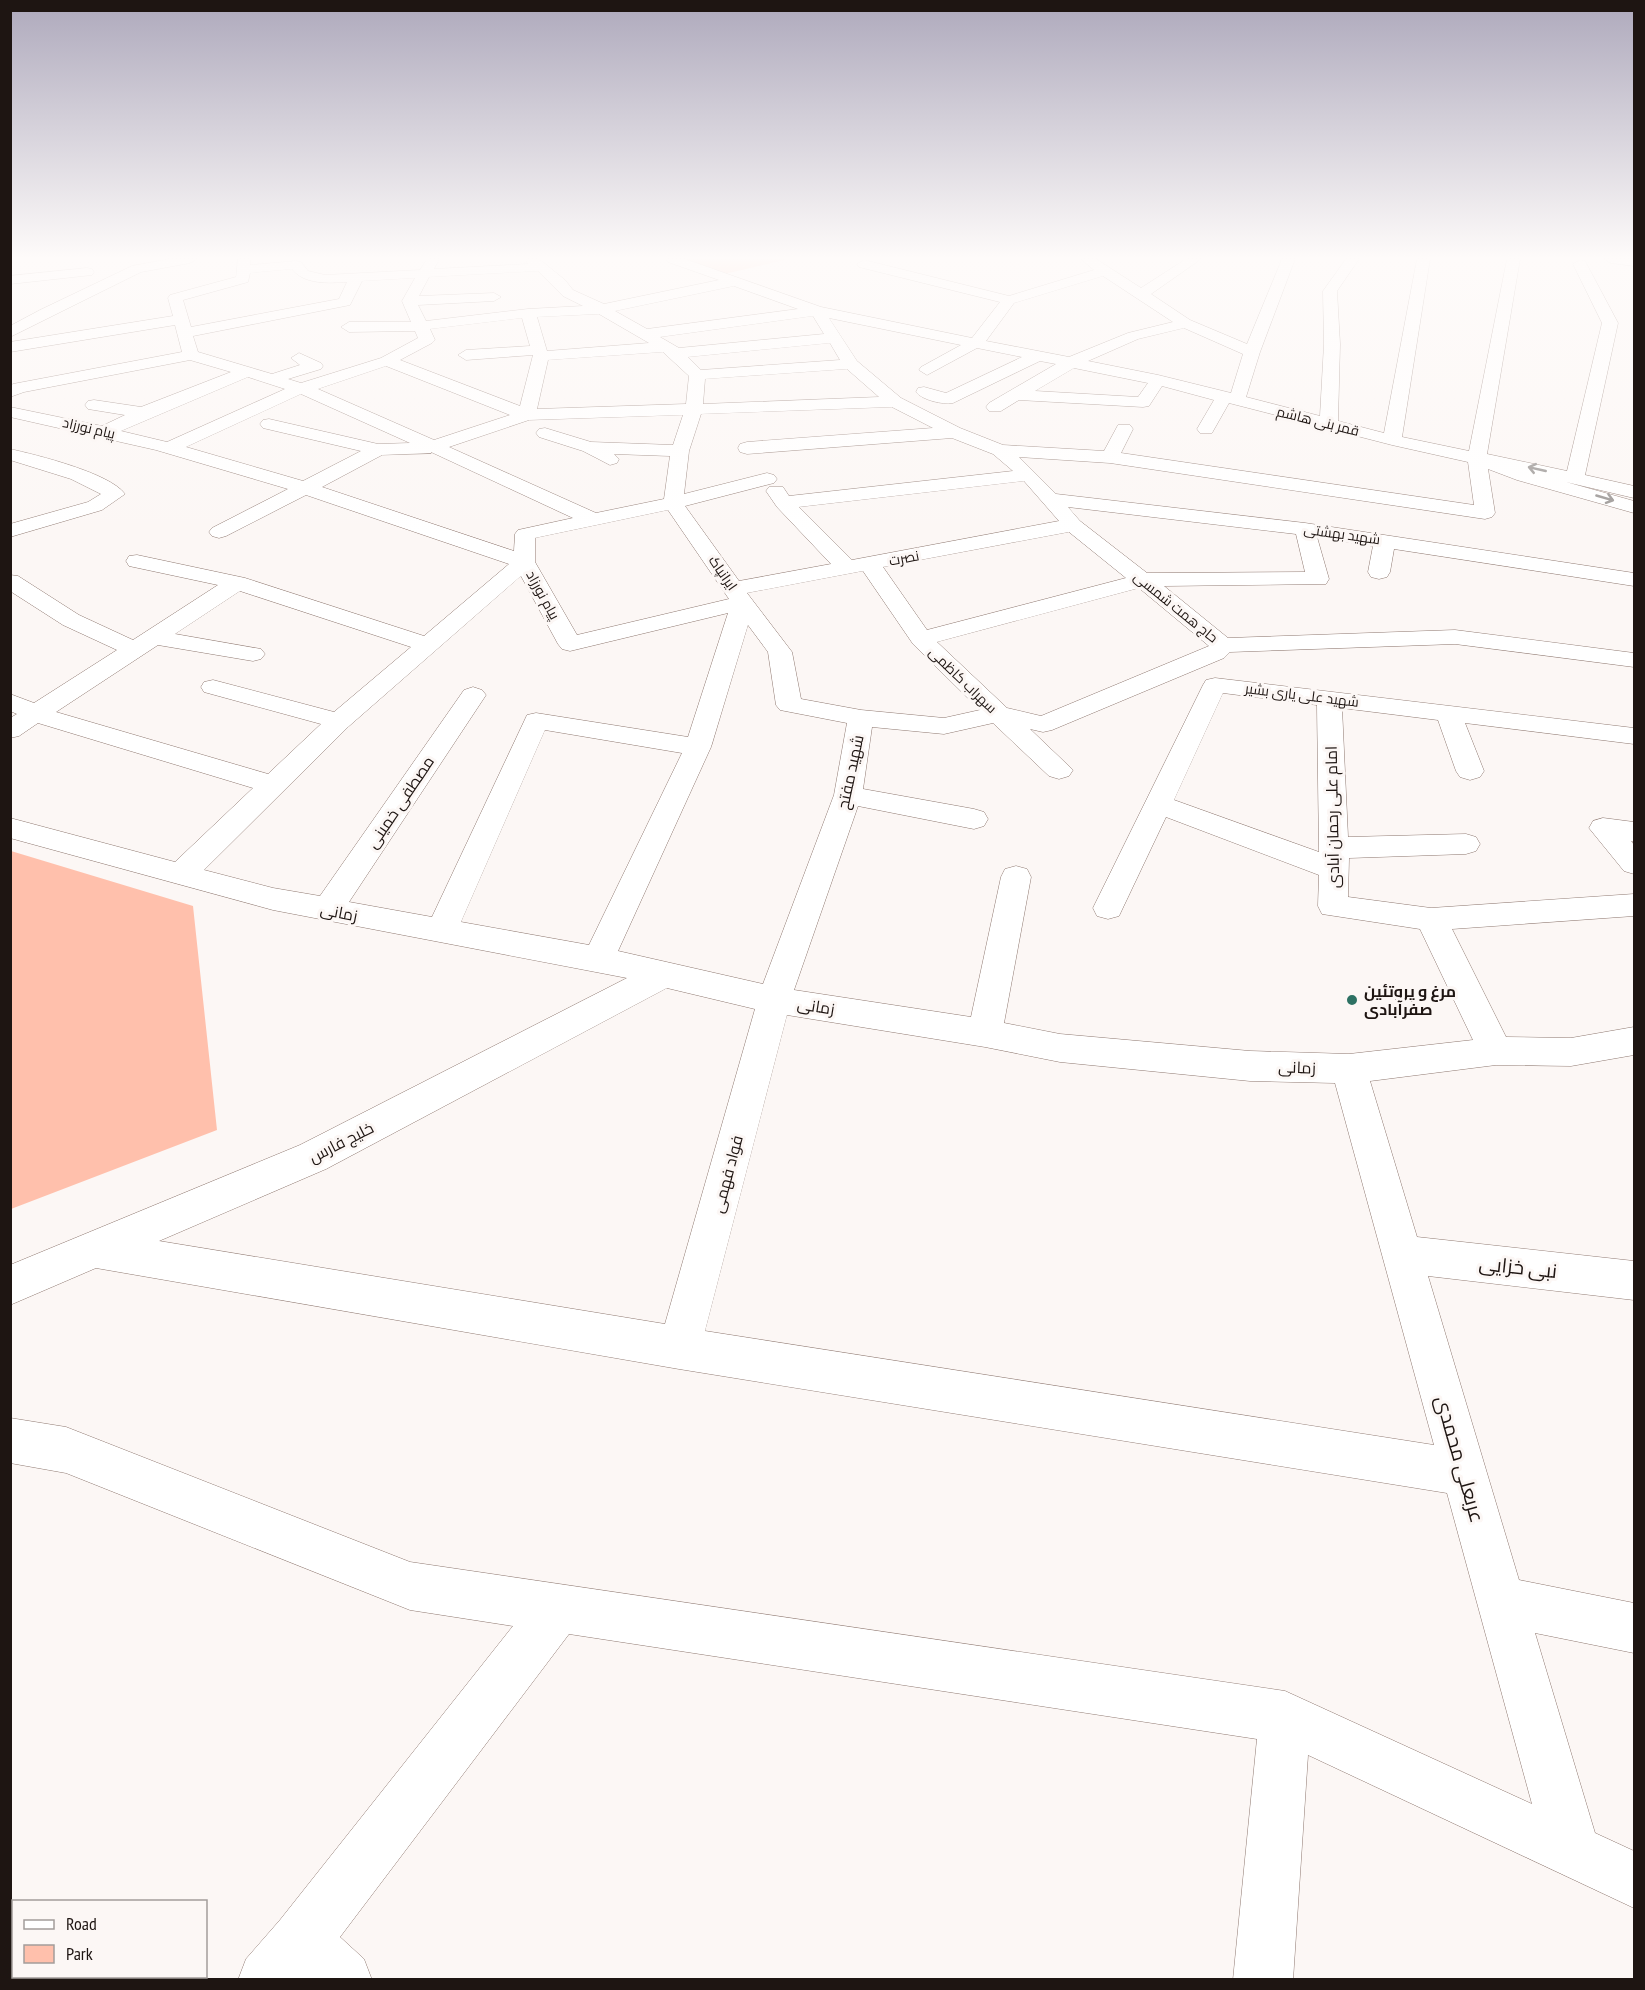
<svg xmlns="http://www.w3.org/2000/svg" width="1645" height="1990" viewBox="0 0 1645 1990" font-family="'PT Sans Narrow',Cairo,sans-serif">
	<style>
		.green { fill: #ffc0ac }
		.lines { fill: none; stroke-linecap: round; stroke-linejoin: round }
		.minor-casing { stroke: #8f7971; stroke-width: 1 }
		.minor { fill: #fff; fill-rule: evenodd }
		.oneway { stroke: #9a9694 }
		.poi-dot { fill: #2d7163; stroke: #fcf7f5; stroke-width: 2 }
		.labels { text-anchor: middle; stroke-width: 6; stroke-linejoin: round; paint-order: stroke }
		.far-street-label { font-size: 14px; fill: #1e1512; stroke: #fcf7f5 }
		.street-label { font-size: 16px; fill: #1e1512; stroke: #fcf7f5 }
		.poi-label { font-size: 16px; font-weight: bold; fill: #1e1512; stroke: #fcf7f5; text-anchor: start }
		.near-street-label { font-size: 20px; fill: #1e1512; stroke: #fcf7f5 }
	</style>
	<rect width="100%" height="100%" fill="#fcf7f5"/>
	<path class="green" d="M 685,259 L 788,259 L 716,276 Z
		M 11,851 L 193,906 L 217,1130 L 11,1209 Z"/>
	<g class="lines">
		<g class="minor-casing">
			<path id="minor" d="M 170,259 L 197,259 L 190,263 L 141,272 L 10,337 L 10,326 L 40,310 L 132,266 Z
				M 238,259 L 250,259 L 250,265 L 296,261 L 301,262 L 308,271 L 325,275 L 420,270 L 427,259 L 439,259 L 434,269 L 528,264 L 525,259 L 539,259 L 565,280 L 573,290 L 604,304 L 719,280 L 668,262 L 666,259 L 685,259 L 821,307 L 972,338 L 1000,302 L 859,267 L 857,264 L 864,260 L 1009,296 L 1094,270 L 1081,259 L 1096,259 L 1141,288 L 1186,259 L 1201,259 L 1151,294 L 1190,320 L 1247,344 L 1282,259 L 1295,259 L 1260,352 L 1246,397 L 1320,416 L 1324,344 L 1323,291 L 1346,259 L 1359,259 L 1337,291 L 1340,344 L 1338,421 L 1384,433 L 1417,259 L 1430,259 L 1402,437 L 1469,451 L 1507,259 L 1520,259 L 1487,454 L 1567,471 L 1602,323 L 1573,264 L 1580,260 L 1585,261 L 1618,323 L 1585,475 L 1634,486 L 1634,498 L 1566,482 L 1634,501 L 1634,513 L 1517,480 L 1488,469 L 1495,513 L 1492,517 L 1485,519 L 1110,463 L 1019,457 L 1056,494 L 1305,523 L 1634,573 L 1634,586 L 1394,549 L 1390,572 L 1387,577 L 1379,579 L 1371,577 L 1368,572 L 1373,546 L 1317,537 L 1329,579 L 1326,584 L 1164,586 L 1228,638 L 1455,630 L 1634,653 L 1634,667 L 1455,644 L 1230,652 L 1224,658 L 1052,730 L 1043,732 L 1030,729 L 1073,770 L 1069,776 L 1059,779 L 1049,776 L 993,723 L 944,734 L 872,727 L 863,789 L 974,809 L 984,812 L 988,819 L 984,826 L 974,829 L 858,806 L 794,990 L 971,1017 L 1001,877 L 1005,869 L 1016,866 L 1027,869 L 1031,877 L 1004,1023 L 1060,1034 L 1250,1051 L 1349,1054 L 1473,1040 L 1420,929 L 1322,914 L 1318,906 L 1319,875 L 1166,817 L 1119,916 L 1108,919 L 1097,916 L 1093,908 L 1203,685 L 1206,680 L 1215,678 L 1634,728 L 1634,744 L 1465,723 L 1484,771 L 1480,777 L 1470,780 L 1460,777 L 1456,771 L 1438,720 L 1342,708 L 1348,837 L 1466,834 L 1476,837 L 1480,844 L 1476,851 L 1466,854 L 1349,858 L 1348,897 L 1431,908 L 1634,894 L 1634,916 L 1452,929 L 1506,1037 L 1571,1038 L 1634,1027 L 1634,1055 L 1571,1066 L 1496,1065 L 1370,1081 L 1417,1237 L 1634,1261 L 1634,1300 L 1428,1276 L 1519,1580 L 1634,1603 L 1634,1653 L 1535,1633 L 1595,1833 L 1634,1851 L 1634,1908 L 1308,1755 L 1293,1980 L 1233,1980 L 1257,1739 L 569,1634 L 340,1937 L 364,1959 L 372,1980 L 238,1980 L 246,1959 L 280,1920 L 513,1626 L 410,1610 L 66,1473 L 10,1463 L 10,1418 L 66,1427 L 410,1562 L 1285,1691 L 1532,1804 L 1447,1493 L 679,1369 L 96,1268 L 10,1305 L 10,1265 L 300,1145 L 627,978 L 273,910 L 10,838 L 10,818 L 175,862 L 253,788 L 38,723 L 19,736 L 10,738 L 10,718 L 17,714 L 10,711 L 10,694 L 34,703 L 117,650 L 63,625 L 10,591 L 10,575 L 18,576 L 79,615 L 133,640 L 218,585 L 129,566 L 126,561 L 129,556 L 137,555 L 245,578 L 424,636 L 509,564 L 306,495 L 226,536 L 219,538 L 212,536 L 209,532 L 212,528 L 288,489 L 156,450 L 10,417 L 10,407 L 102,426 L 125,415 L 88,409 L 85,405 L 88,401 L 94,400 L 141,407 L 231,372 L 190,360 L 24,392 L 10,397 L 10,386 L 13,384 L 182,352 L 175,325 L 10,352 L 10,342 L 173,316 L 168,298 L 170,295 L 236,277 ZM 292,269 C 304,285 329,283 347,282 L 339,299 L 191,327 L 183,300 L 248,282 L 250,273 ZM 538,271 L 563,296 L 583,306 L 528,309 L 426,321 L 418,305 L 494,301 L 501,297 L 494,293 L 419,296 L 429,277 ZM 1103,276 L 1173,322 L 1128,333 L 1069,357 L 986,341 L 1014,303 ZM 415,278 L 402,301 L 411,322 L 349,322 L 341,327 L 349,332 L 415,331 L 418,338 L 381,358 L 301,383 L 288,379 L 321,369 L 323,366 L 321,363 L 299,353 L 291,358 L 300,365 L 272,374 L 198,352 L 193,336 L 350,305 L 362,281 ZM 734,286 L 798,309 L 647,329 L 615,311 ZM 599,314 L 649,343 L 547,351 L 537,317 ZM 813,316 L 824,334 L 679,348 L 660,337 ZM 522,318 L 530,346 L 466,350 L 458,355 L 466,360 L 533,355 L 520,406 L 400,360 L 432,343 L 435,340 L 430,329 ZM 829,318 L 961,345 L 921,367 L 919,370 L 927,375 L 977,348 L 1022,357 L 946,393 L 924,387 L 918,388 L 916,392 C 922,400 943,405 953,403 L 1040,361 L 1056,364 L 989,403 L 986,407 L 989,411 L 1001,411 L 1019,400 L 1143,407 L 1149,406 L 1162,386 L 1214,400 L 1197,429 L 1200,433 L 1212,433 L 1229,403 L 1392,445 L 1468,462 L 1474,505 L 1121,453 L 1133,429 L 1130,425 L 1118,425 L 1104,451 L 1003,445 L 960,428 L 901,398 L 857,361 ZM 1184,328 L 1243,354 L 1231,393 L 1158,375 L 1088,361 L 1138,339 ZM 830,343 L 840,360 L 701,370 L 688,357 ZM 663,352 L 689,376 L 686,404 L 537,409 L 548,360 ZM 386,366 L 510,415 L 434,440 L 318,389 ZM 1074,368 L 1148,383 L 1138,397 L 1035,391 ZM 847,369 L 879,397 L 703,404 L 705,379 ZM 248,377 L 285,389 L 167,442 L 121,431 ZM 301,394 L 410,443 L 378,444 L 269,419 L 263,420 L 260,424 L 263,428 L 361,451 L 303,481 L 186,447 ZM 892,407 L 933,428 L 747,442 L 740,444 L 738,448 L 740,452 L 747,454 L 952,438 L 993,454 L 1013,471 L 789,496 L 783,487 L 769,487 L 766,491 L 777,507 L 831,564 L 739,581 L 685,506 L 774,483 L 777,479 L 774,475 L 767,473 L 684,494 L 689,451 L 701,414 ZM 683,415 L 673,445 L 591,442 L 545,428 L 539,429 L 536,433 L 539,437 L 583,451 L 610,465 L 617,463 L 619,459 L 614,454 L 670,456 L 664,499 L 596,513 L 449,447 L 529,420 ZM 431,453 L 431,452 L 573,518 L 518,530 L 515,534 L 514,551 L 322,487 L 382,455 ZM 1024,481 L 1059,521 L 852,560 L 799,507 ZM 1068,507 L 1296,534 L 1305,572 L 1147,573 L 1080,521 ZM 668,510 L 729,599 L 577,635 L 535,562 L 535,538 ZM 1069,532 L 1126,578 L 927,630 L 883,567 ZM 863,571 L 913,644 L 980,710 L 944,718 L 861,710 L 801,699 L 792,652 L 747,593 ZM 521,576 L 558,644 L 562,649 L 570,651 L 728,613 L 688,737 L 536,713 L 527,715 L 432,917 L 349,902 L 486,695 L 482,690 L 473,687 L 464,690 L 320,896 L 273,888 L 204,870 L 348,727 ZM 1139,588 L 1209,646 L 1041,716 L 1007,708 L 937,642 ZM 240,591 L 411,647 L 334,712 L 213,680 L 204,682 L 201,687 L 204,692 L 321,724 L 268,774 L 56,712 L 158,645 L 253,661 L 261,659 L 265,654 L 261,649 L 175,634 ZM 748,625 L 768,652 L 776,705 L 780,710 L 847,723 L 834,795 L 763,984 L 618,951 L 711,747 ZM 1223,693 L 1317,705 L 1319,852 L 1174,800 ZM 545,730 L 682,753 L 589,945 L 461,922 ZM 667,988 L 755,1009 L 665,1324 L 159,1241 L 326,1169 ZM 787,1015 L 985,1047 L 1060,1062 L 1250,1081 L 1335,1083 L 1434,1445 L 705,1331 Z
				M 1604,259 L 1634,259 L 1634,266 L 1611,263 Z
				M 87,268 L 92,269 L 94,272 L 92,275 L 10,284 L 10,276 Z
				M 10,449 C 37,455 110,473 125,494 L 102,510 L 10,537 L 10,524 L 88,502 L 101,494 L 71,479 L 10,460 Z
				M 1603,818 L 1634,822 L 1634,842 L 1631,841 L 1634,845 L 1634,874 L 1624,871 L 1589,828 L 1593,821 Z"/>
		</g>
		<use href="#minor" class="minor"/>
	</g>
	<defs><path id="oneway-shaft" d="M-6 0H5M1.5-3L5.5 0L1.5 3" fill="none" stroke-width="1.6" stroke-linecap="round" stroke-linejoin="round" transform="scale(1.5)"/></defs>
	<g class="oneway">
		<use href="#oneway-shaft" transform="translate(1537 469) rotate(-167)"/>
		<use href="#oneway-shaft" transform="translate(1605 498) rotate(16)"/>
	</g>
	<linearGradient id="sky" x2="0" y2="1"><stop stop-color="#aea9bc"/><stop offset="0.48" stop-color="#fefbfa"/><stop offset="1" stop-color="#fefbfa" stop-opacity="0"/></linearGradient>
	<rect width="1645" height="537" fill="url(#sky)"/>
	<circle class="poi-dot" cx="1352" cy="1000" r="6"/>
	<g class="labels">
		<g class="far-street-label">
			<text transform="translate(1318 421) rotate(14)" y="5">قمر بنی هاشم</text>
			<text transform="translate(89 428) rotate(13)" y="5">پیام نورزاد</text>
			<text transform="translate(1342 534) rotate(8)" y="5">شهید بهشتی</text>
			<text transform="translate(904 558) rotate(-11)" y="5">نصرت</text>
			<text transform="translate(723 573) rotate(55)" y="5">ایرانپاک</text>
			<text transform="translate(543 595) rotate(61)" y="5">پیام نورزاد</text>
			<text transform="translate(1176 607) rotate(39)" y="5">حاج همت شمسی</text>
			<text transform="translate(963 680) rotate(44)" y="5">سهراب کاظمی</text>
			<text transform="translate(1302 695) rotate(7)" y="5">شهید علی یاری بشیر</text>
		</g>
		<g class="street-label">
			<text transform="translate(850 772) rotate(-78)" y="6">شهید مفتح</text>
			<text transform="translate(400 802) rotate(-56)" y="6">مصطفی خمینی</text>
			<text transform="translate(1332 817) rotate(-91)" y="6">امام علی رحمان آبادی</text>
			<text transform="translate(339 912) rotate(11)" y="6">زمانی</text>
			<text transform="translate(816 1006) rotate(9)" y="6">زمانی</text>
			<text transform="translate(1297 1067) rotate(2)" y="6">زمانی</text>
			<text transform="translate(341 1142) rotate(-27)" y="6">خلیج فارس</text>
			<text transform="translate(727 1174) rotate(-75)" y="6">فواد فهمی</text>
		</g>
		<g class="poi-label">
			<text x="1364" y="997">مرغ و پروتئین<tspan x="1364" dy="18">صفرآبادی</tspan></text>
		</g>
		<g class="near-street-label">
			<text transform="translate(1518 1267) rotate(6)" y="7">نبی خزایی</text>
			<text transform="translate(1460 1459) rotate(74)" y="7">عربعلی محمدی</text>
		</g>
	</g>
	<rect width="1645" height="1990" fill="none" stroke="#1e1512" stroke-width="24"/>
	<rect x="12" y="1900" width="195" height="78" fill="#fcf7f5" stroke="#a39d9a" stroke-width="1.5"/>
	<rect x="24" y="1920" width="30" height="9" fill="#ffffff" stroke="#a39d9a" stroke-width="1.5"/>
	<text x="66" y="1930" font-size="18" fill="#1e1512">Road</text>
	<rect x="24" y="1945" width="30" height="18" fill="#ffc0ac" stroke="#a39d9a" stroke-width="1.5"/>
	<text x="66" y="1960" font-size="18" fill="#1e1512">Park</text>
</svg>
